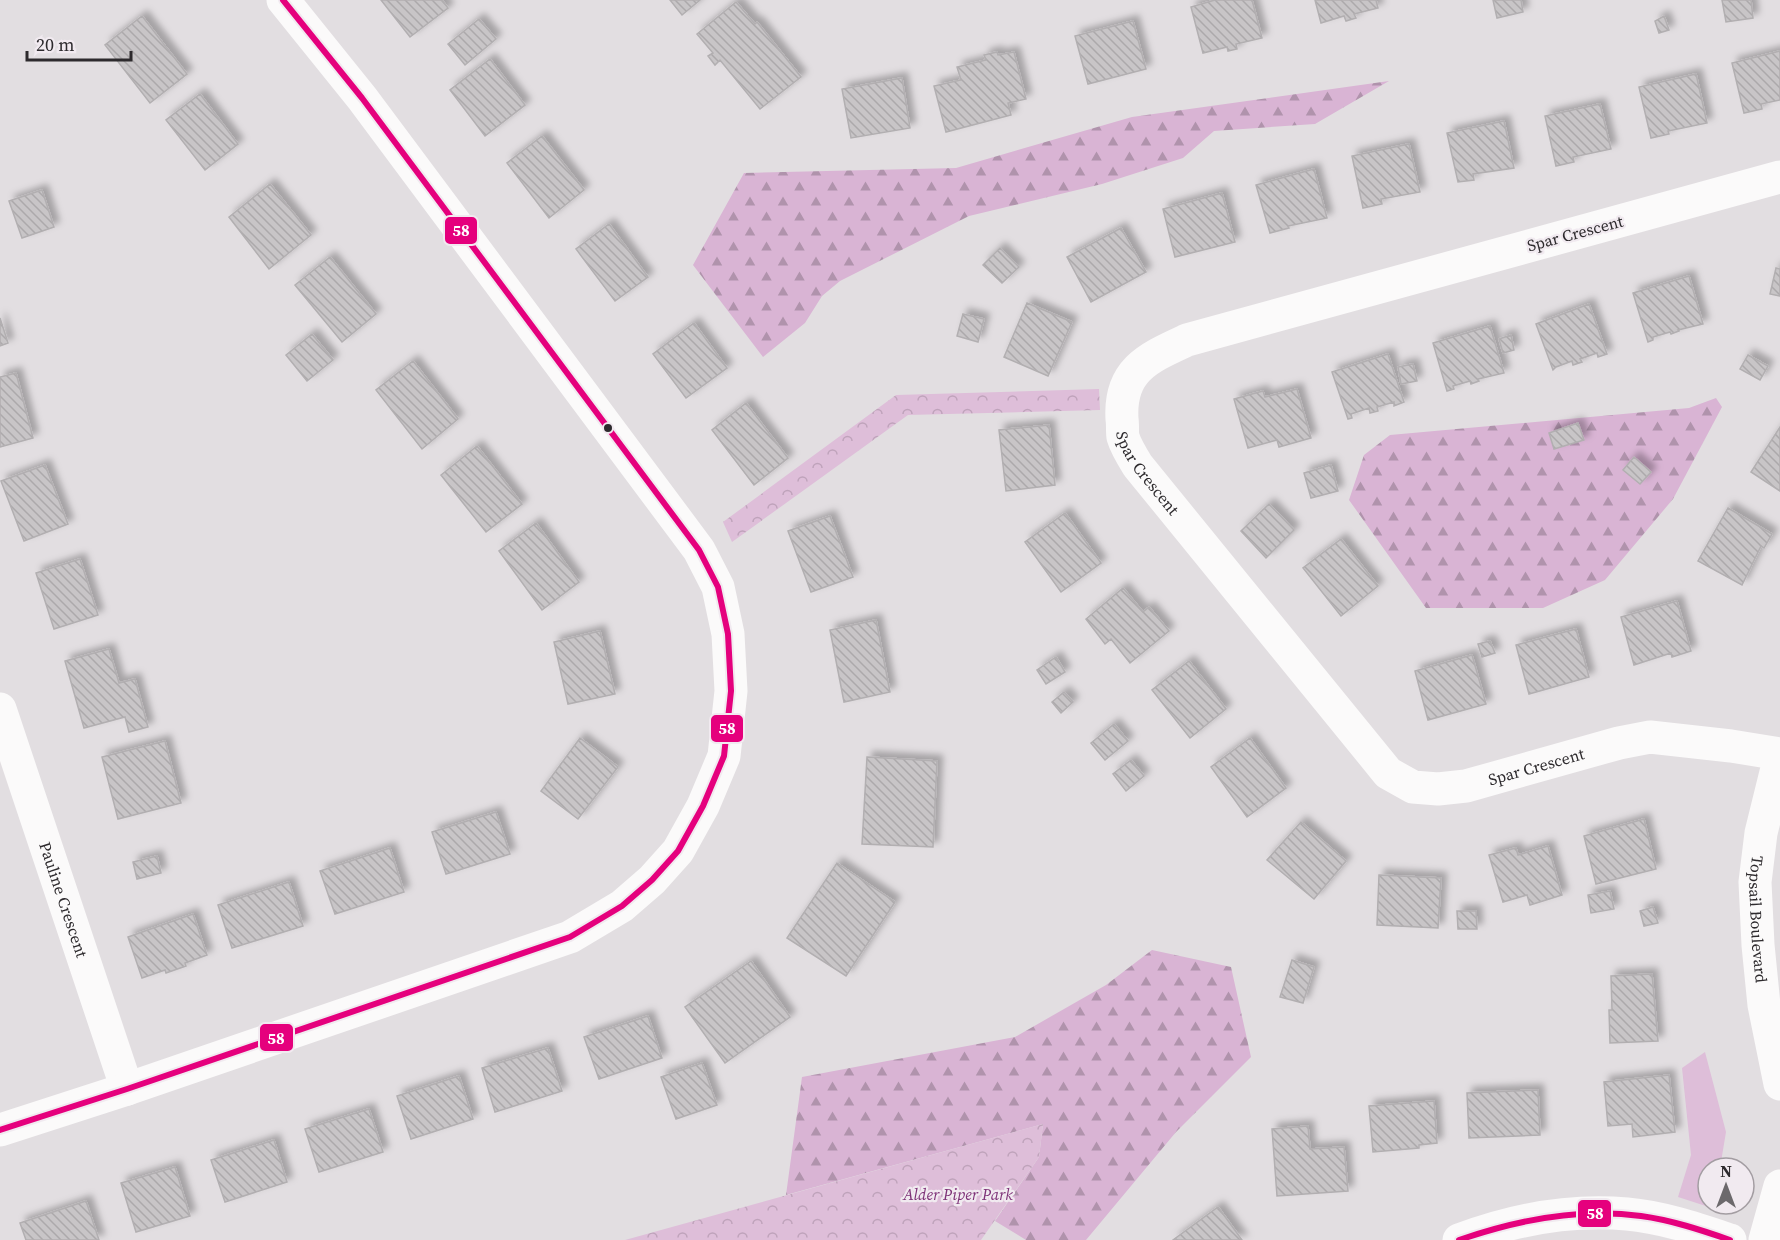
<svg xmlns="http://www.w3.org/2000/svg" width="1780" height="1240" viewBox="0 0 1780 1240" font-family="'Source Serif 4',serif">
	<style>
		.grass { fill: #debed9 }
		.forest { fill: url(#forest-firs) }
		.park { fill: url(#park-crowns) }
		.building { fill: url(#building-back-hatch); stroke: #b2afb1; stroke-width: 1.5; filter: url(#shadow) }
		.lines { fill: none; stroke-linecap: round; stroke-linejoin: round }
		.minor { stroke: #fbfafa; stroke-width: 33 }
		.tertiary { stroke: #fbfafa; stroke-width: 33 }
		.bus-1-casing { stroke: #f1eaf0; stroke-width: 10 }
		.bus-1 { stroke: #e5007d; stroke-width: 6 }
		.bus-dot { fill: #2d2a2d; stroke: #f1eaf0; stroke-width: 2 }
		.labels { text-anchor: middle; stroke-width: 4.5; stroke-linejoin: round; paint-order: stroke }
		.street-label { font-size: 16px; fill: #2d2a2d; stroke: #f1eaf0 }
		.park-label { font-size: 16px; font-style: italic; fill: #7e3278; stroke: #f1eaf0 }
		.line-badge { stroke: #f1eaf0; stroke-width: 2 }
		.badge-label { font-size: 16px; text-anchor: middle; font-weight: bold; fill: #fff }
	</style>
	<defs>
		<pattern id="forest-firs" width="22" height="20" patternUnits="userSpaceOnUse" patternTransform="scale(1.5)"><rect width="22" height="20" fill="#d9b4d4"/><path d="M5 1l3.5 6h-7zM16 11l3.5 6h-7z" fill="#b093ac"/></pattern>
		<pattern id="park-crowns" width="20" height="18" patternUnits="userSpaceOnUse" patternTransform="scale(1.5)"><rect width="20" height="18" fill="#debed9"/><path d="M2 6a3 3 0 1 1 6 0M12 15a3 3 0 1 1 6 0" fill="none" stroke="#bfa3bb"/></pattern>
		<pattern id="building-back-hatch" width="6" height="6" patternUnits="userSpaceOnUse" patternTransform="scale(1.5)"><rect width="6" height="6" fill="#c8c5c7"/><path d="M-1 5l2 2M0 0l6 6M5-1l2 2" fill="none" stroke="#aca9ab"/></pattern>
		<filter id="shadow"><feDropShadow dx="5.5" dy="-5.5" stdDeviation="3" flood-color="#0004"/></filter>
	</defs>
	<rect width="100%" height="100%" fill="#e2dee1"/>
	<path class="grass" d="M 1705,1052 L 1726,1132 L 1720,1168 L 1708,1168 L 1708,1204 L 1713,1204 L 1712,1208 L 1678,1197 L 1691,1155 L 1682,1068 Z"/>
	<path class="forest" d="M 1389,81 L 1315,124 L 1214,131 L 1183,158 L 1102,184 L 969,216 L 840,281 L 822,296 L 805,323 L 763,357 L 693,265 L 744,173 L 956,168 L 1132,117 Z
		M 1716,398 L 1722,407 L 1673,499 L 1605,580 L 1543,608 L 1426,608 L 1349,500 L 1364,455 L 1390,435 L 1689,408 Z
		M 1152,950 L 1231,967 L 1251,1057 L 1176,1132 L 1086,1240 L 1026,1240 L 995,1221 L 1039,1157 L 1043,1124 L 786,1195 L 802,1077 L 1015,1037 L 1106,985 Z"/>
	<path class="park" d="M 1099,389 L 1100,410 L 908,415 L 732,542 L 723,522 L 896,395 Z
		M 1043,1124 L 1039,1157 L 981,1240 L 625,1240 Z"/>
	<path class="building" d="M 381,0 L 442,0 L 448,8 L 410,37 Z
		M 670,0 L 700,0 L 682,15 Z
		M 1215,0 L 1252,0 L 1262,38 L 1236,44 L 1237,49 L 1228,51 L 1227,47 L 1203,53 L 1191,7 Z
		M 1315,0 L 1376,0 L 1378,8 L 1354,14 L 1356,18 L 1346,21 L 1344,16 L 1321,23 Z
		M 1493,0 L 1521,0 L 1523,12 L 1497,18 Z
		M 1722,0 L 1751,0 L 1753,18 L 1726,22 Z
		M 736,2 L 755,24 L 757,22 L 801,77 L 760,109 L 720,60 L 715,65 L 708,56 L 713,53 L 697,34 Z
		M 142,16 L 187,74 L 150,103 L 105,45 Z
		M 1664,16 L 1669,30 L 1659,33 L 1655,21 Z
		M 479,19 L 496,39 L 465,65 L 448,44 Z
		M 1133,21 L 1146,69 L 1088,84 L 1075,36 Z
		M 1780,51 L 1780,100 L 1761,104 L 1762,109 L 1744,113 L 1732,63 Z
		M 997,52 L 998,55 L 1014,52 L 1026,99 L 1008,103 L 1011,115 L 946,132 L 934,86 L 961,80 L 957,67 L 986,60 L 984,55 Z
		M 490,59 L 525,105 L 485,136 L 450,90 Z
		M 1696,74 L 1707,123 L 1668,131 L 1669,134 L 1651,138 L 1639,87 Z
		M 902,78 L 910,128 L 851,138 L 842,89 Z
		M 200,94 L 238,144 L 205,170 L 166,120 Z
		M 1600,104 L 1611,149 L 1573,157 L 1574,162 L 1556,166 L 1545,116 Z
		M 1504,121 L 1514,168 L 1473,174 L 1474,180 L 1458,182 L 1447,133 Z
		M 542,136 L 584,190 L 549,218 L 507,163 Z
		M 1409,144 L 1420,192 L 1381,199 L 1382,204 L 1363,208 L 1352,156 Z
		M 1314,169 L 1327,218 L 1288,226 L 1289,228 L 1270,233 L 1256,185 Z
		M 270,184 L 311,235 L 269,269 L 229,217 Z
		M 42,190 L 54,227 L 22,238 L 9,201 Z
		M 1222,193 L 1235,242 L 1175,257 L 1163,209 Z
		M 609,224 L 648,277 L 615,301 L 576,249 Z
		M 1121,228 L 1146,272 L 1091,302 L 1067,257 Z
		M 1000,248 L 1019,267 L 1002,283 L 983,265 Z
		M 330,257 L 376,314 L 342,342 L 295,285 Z
		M 1776,268 L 1780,269 L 1780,296 L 1770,294 Z
		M 1689,276 L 1703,324 L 1678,330 L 1679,331 L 1671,334 L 1670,332 L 1653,337 L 1653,340 L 1648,342 L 1633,293 Z
		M 1027,303 L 1072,322 L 1048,376 L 1004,357 Z
		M 1589,304 L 1607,354 L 1598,357 L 1597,353 L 1580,359 L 1582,362 L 1573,365 L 1572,361 L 1556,367 L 1553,370 L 1536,324 Z
		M 963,314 L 984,319 L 978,342 L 957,336 Z
		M 0,318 L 8,343 L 0,346 Z
		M 694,323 L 727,368 L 686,398 L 653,354 Z
		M 1490,326 L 1504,373 L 1478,379 L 1479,381 L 1471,384 L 1470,381 L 1453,386 L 1454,389 L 1447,391 L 1433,343 Z
		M 312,334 L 333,360 L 307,381 L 286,355 Z
		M 1511,335 L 1514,350 L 1503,353 L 1499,339 Z
		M 1388,354 L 1404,402 L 1394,406 L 1394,402 L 1377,407 L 1378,411 L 1370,413 L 1369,408 L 1351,414 L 1352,418 L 1348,419 L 1332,372 Z
		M 1748,355 L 1768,366 L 1760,380 L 1740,369 Z
		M 413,361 L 458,419 L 422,449 L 376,390 Z
		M 1413,364 L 1417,381 L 1401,384 L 1398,367 Z
		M 16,373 L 33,438 L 0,447 L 0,377 Z
		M 1297,389 L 1311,438 L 1279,447 L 1277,440 L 1248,448 L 1234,399 L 1263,391 L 1265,397 Z
		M 746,403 L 788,458 L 754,485 L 712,430 Z
		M 1578,423 L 1584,440 L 1554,449 L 1549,433 Z
		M 1049,425 L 1055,485 L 1006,491 L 999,430 Z
		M 1780,427 L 1780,491 L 1751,472 Z
		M 477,446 L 522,504 L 486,532 L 441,475 Z
		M 1634,457 L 1651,472 L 1640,484 L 1623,470 Z
		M 45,465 L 68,524 L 24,541 L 1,481 Z
		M 1331,465 L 1338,491 L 1311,498 L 1304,473 Z
		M 1269,504 L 1294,530 L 1266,558 L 1241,531 Z
		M 1728,508 L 1772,534 L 1764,548 L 1761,546 L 1742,585 L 1698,561 Z
		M 1065,513 L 1101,563 L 1061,592 L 1025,542 Z
		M 830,516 L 853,577 L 811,592 L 788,531 Z
		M 536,523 L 579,582 L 542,610 L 499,551 Z
		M 1341,539 L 1378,586 L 1341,616 L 1303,568 Z
		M 80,559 L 98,615 L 54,629 L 36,573 Z
		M 1123,588 L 1143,612 L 1149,607 L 1169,631 L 1130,663 L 1111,639 L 1105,644 L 1086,619 Z
		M 1677,601 L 1691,651 L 1672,657 L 1671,653 L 1634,665 L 1621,617 Z
		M 876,620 L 890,692 L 844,702 L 830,630 Z
		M 1576,629 L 1589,677 L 1529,694 L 1516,645 Z
		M 600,631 L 615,694 L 568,704 L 554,642 Z
		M 1490,641 L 1495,653 L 1482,657 L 1478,644 Z
		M 109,649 L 119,683 L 135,679 L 148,727 L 129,732 L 125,717 L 84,728 L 65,661 Z
		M 1472,655 L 1486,704 L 1428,720 L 1415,671 Z
		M 1056,657 L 1065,672 L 1046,684 L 1037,670 Z
		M 1189,661 L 1226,709 L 1190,738 L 1152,690 Z
		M 1064,692 L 1073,702 L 1061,713 L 1052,702 Z
		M 1114,724 L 1128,741 L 1105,760 L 1091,743 Z
		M 580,738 L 618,767 L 578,819 L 541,791 Z
		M 1250,738 L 1286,788 L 1247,817 L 1211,767 Z
		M 165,741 L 181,803 L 118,819 L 102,757 Z
		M 867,757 L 937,761 L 933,847 L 862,844 Z
		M 1131,760 L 1144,776 L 1126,791 L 1113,774 Z
		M 496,812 L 510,854 L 446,874 L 432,832 Z
		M 1644,819 L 1656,869 L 1596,884 L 1584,836 Z
		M 1301,822 L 1346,861 L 1314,899 L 1267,860 Z
		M 1548,846 L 1562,895 L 1530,905 L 1527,895 L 1503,902 L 1489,855 L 1516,848 L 1518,855 Z
		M 390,848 L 404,892 L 335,914 L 320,871 Z
		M 157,856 L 161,873 L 137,879 L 133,862 Z
		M 837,863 L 895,902 L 846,976 L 787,938 Z
		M 1379,875 L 1441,878 L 1438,928 L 1377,925 Z
		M 289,882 L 303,926 L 232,948 L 218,905 Z
		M 1610,891 L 1614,909 L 1591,913 L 1588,895 Z
		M 1653,907 L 1658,923 L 1644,926 L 1640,911 Z
		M 1457,911 L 1476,911 L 1477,929 L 1458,929 Z
		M 193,914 L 207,955 L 185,963 L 186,966 L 166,973 L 165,970 L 142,978 L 128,937 Z
		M 1292,960 L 1314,967 L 1303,1003 L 1280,997 Z
		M 751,961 L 790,1017 L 725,1063 L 685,1007 Z
		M 1652,974 L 1658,1041 L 1610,1043 L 1609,1010 L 1612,1010 L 1611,976 Z
		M 648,1016 L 662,1058 L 599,1079 L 584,1037 Z
		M 548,1048 L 562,1091 L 495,1112 L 482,1068 Z
		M 702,1063 L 717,1105 L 676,1119 L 661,1077 Z
		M 1669,1075 L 1675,1132 L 1633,1137 L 1632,1124 L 1608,1126 L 1604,1082 Z
		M 459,1076 L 473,1119 L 411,1139 L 397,1096 Z
		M 1538,1090 L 1540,1135 L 1469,1138 L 1467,1093 Z
		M 1434,1101 L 1437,1143 L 1419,1145 L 1419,1148 L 1373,1152 L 1369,1106 Z
		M 369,1109 L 383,1152 L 319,1172 L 305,1129 Z
		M 1308,1126 L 1310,1149 L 1344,1147 L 1348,1191 L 1277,1196 L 1272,1129 Z
		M 274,1140 L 287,1182 L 225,1202 L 211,1160 Z
		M 175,1167 L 190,1216 L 136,1232 L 121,1183 Z
		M 86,1201 L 99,1240 L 26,1240 L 20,1223 Z
		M 1218,1207 L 1242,1240 L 1173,1240 Z"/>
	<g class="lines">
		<g class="minor">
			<path id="s1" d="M 1780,177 L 1187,340 C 1148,358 1119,370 1122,419 C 1123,425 1122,432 1123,437 C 1126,447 1133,458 1138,466 L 1388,773 L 1413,787 L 1438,789 L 1466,786 L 1619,743 L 1650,737 L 1731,746 L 1780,754"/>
			<path id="s2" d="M 0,709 L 127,1089"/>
			<path id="s3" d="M 1780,756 L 1761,833 L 1755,882 L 1758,945 L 1764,1005 L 1780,1084"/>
			<path d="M 0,1130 L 127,1089 L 570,937 L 622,906 L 652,880 L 678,851 L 703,806 L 724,756 L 731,691 L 728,634 L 718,587 L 699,550 L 362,98 L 283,0"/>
			<path d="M 1765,1240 L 1780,1186"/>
		</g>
		<path class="tertiary" d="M 1459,1240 C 1512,1220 1570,1209 1627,1214 C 1662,1217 1697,1229 1730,1240"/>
		<g class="bus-1-casing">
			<path id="bus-1" d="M 0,1130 L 127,1089 L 570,937 L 622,906 L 652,880 L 678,851 L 703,806 L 724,756 L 731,691 L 728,634 L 718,587 L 699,550 L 362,98 L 283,0
				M 1459,1240 C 1517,1220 1579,1207 1641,1216 C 1671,1220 1701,1230 1730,1240"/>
		</g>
		<use href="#bus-1" class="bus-1"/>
	</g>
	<circle class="bus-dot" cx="608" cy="428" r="5"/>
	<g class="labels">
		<g class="street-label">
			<text transform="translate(1575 233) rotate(-15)" y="6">Spar Crescent</text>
			<text dy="6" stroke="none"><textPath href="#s1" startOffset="788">Spar Crescent</textPath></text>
			<text dy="6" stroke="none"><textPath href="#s1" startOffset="1328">Spar Crescent</textPath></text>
			<text dy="6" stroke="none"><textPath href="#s2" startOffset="201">Pauline Crescent</textPath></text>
			<text dy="6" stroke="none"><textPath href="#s3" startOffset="166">Topsail Boulevard</textPath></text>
		</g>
		<g class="park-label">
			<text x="958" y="1200">Alder Piper Park</text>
		</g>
	</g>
	<g class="line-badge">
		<rect x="444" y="216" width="34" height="29" rx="6" fill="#e5007d"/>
		<rect x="710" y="714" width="34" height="29" rx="6" fill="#e5007d"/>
		<rect x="259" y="1023" width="35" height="29" rx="6" fill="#e5007d"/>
		<rect x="1577" y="1199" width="35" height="29" rx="6" fill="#e5007d"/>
	</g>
	<g class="badge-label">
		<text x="461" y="236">58</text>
		<text x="727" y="734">58</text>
		<text x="276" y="1044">58</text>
		<text x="1595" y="1219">58</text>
	</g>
	<g transform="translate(1726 1186)"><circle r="28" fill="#f1eaf0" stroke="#a39da2" stroke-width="1.5"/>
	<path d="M0-4.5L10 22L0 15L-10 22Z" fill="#6c696c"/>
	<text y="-9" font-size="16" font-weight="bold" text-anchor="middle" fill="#2d2a2d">N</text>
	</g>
	<path d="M27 51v9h104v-9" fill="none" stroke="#2d2a2d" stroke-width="3"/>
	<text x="36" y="51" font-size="18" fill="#2d2a2d" stroke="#f1eaf0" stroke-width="4.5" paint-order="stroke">20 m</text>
</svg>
